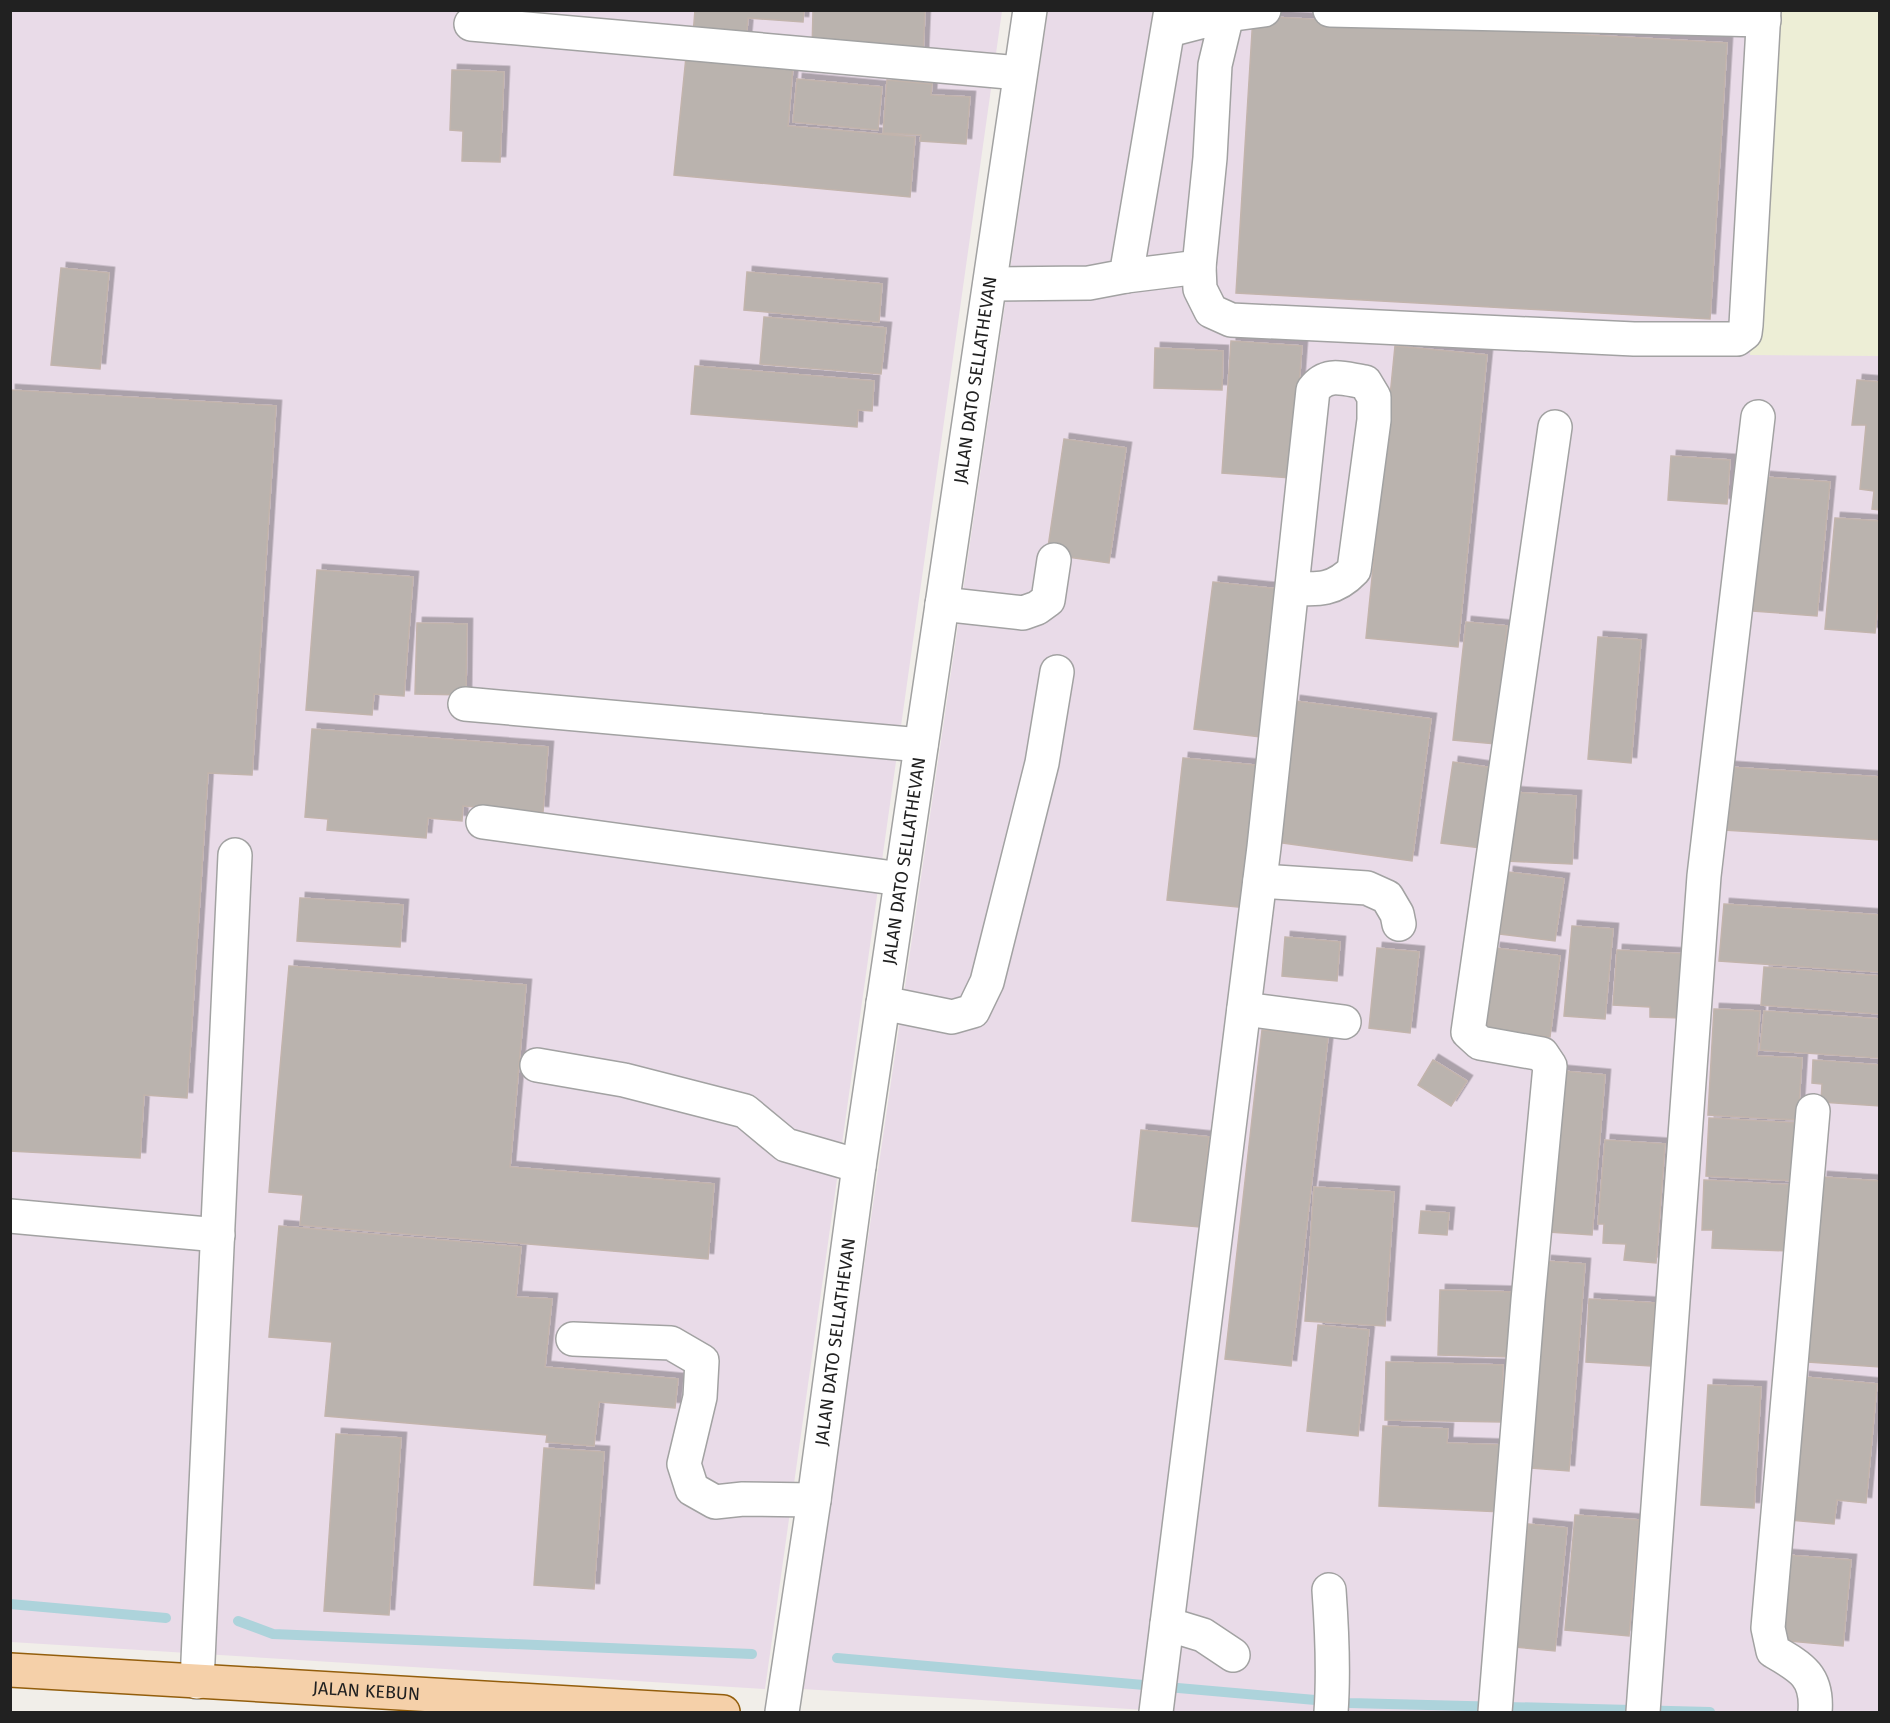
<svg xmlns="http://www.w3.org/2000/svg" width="1890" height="1723" viewBox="0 0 1890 1723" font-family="'Fira Sans',sans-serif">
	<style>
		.industrial { fill: #e9dbe8 }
		.farmland { fill: #edeed6 }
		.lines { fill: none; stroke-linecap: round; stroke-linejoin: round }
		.stream { stroke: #add3db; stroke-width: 10 }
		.building { fill: #bab3ae; stroke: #c2b4ac; stroke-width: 1.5; filter: url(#shadow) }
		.minor-casing { stroke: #a2a2a2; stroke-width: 36 }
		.major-casing { stroke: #935e0c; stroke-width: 36 }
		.minor { stroke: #fff; stroke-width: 33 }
		.major { stroke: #f5d0a9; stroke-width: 33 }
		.labels { text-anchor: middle; stroke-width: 6; stroke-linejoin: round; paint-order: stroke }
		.street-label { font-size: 18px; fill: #212121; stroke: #fff }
	</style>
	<defs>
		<filter id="shadow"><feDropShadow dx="5.5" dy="-5.5" stdDeviation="0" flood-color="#0004"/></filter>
	</defs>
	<rect width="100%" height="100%" fill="#f1eee9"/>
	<path class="industrial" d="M 10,11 L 1002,11 L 765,1689 L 11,1642 Z
		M 1048,11 L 1879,11 L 1879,1712 L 1178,1712 L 802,1689 Z"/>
	<path class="farmland" d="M 1769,11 L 1879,11 L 1879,356 L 1750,355 Z"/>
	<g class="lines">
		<path class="stream" d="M 10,1604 L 166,1618
			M 238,1621 L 273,1634 L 752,1654
			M 837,1658 L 1349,1703 L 1710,1712"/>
	</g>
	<path class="building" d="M 695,10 L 804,10 L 803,22 L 748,18 L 746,40 L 693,35 Z
		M 813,10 L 925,10 L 923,56 L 812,52 Z
		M 1253,16 L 1727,43 L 1710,319 L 1236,293 Z
		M 686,57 L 793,67 L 788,126 L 915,137 L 910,197 L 674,175 Z
		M 452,70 L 504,72 L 500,162 L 462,161 L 463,131 L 450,130 Z
		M 797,79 L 882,87 L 878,130 L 793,122 Z
		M 887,80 L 932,84 L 931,95 L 970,97 L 966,144 L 920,141 L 921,135 L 883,133 Z
		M 61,268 L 109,273 L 100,369 L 51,365 Z
		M 747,272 L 882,284 L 879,322 L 744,310 Z
		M 764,317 L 886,328 L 881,374 L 760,364 Z
		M 1231,341 L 1302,346 L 1292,478 L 1222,473 Z
		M 1395,346 L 1487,355 L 1458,647 L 1366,638 Z
		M 1155,348 L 1223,351 L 1222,390 L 1154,388 Z
		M 695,366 L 874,381 L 872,411 L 858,410 L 857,427 L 691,414 Z
		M 1857,380 L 1880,382 L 1880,510 L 1872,509 L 1874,491 L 1860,489 L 1866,425 L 1852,425 Z
		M 10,390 L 276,406 L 252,775 L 208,773 L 187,1098 L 144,1095 L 140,1158 L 10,1151 Z
		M 1064,439 L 1126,448 L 1109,563 L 1047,554 Z
		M 1671,456 L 1730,460 L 1727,504 L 1668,500 Z
		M 1765,477 L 1830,482 L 1817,616 L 1753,611 Z
		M 1835,518 L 1880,521 L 1880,583 L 1875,633 L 1825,629 Z
		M 317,570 L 413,577 L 404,696 L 374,694 L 372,715 L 306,710 Z
		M 1213,582 L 1288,590 L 1269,738 L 1194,729 Z
		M 1466,622 L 1507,626 L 1496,744 L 1453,740 Z
		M 417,623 L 467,624 L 466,695 L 415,694 Z
		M 1598,637 L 1641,640 L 1631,763 L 1588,759 Z
		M 1295,701 L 1431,719 L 1412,861 L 1276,842 Z
		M 312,729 L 548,747 L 543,812 L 463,806 L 462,821 L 428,818 L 426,838 L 327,830 L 328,819 L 305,817 Z
		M 1183,758 L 1264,766 L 1248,908 L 1167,900 Z
		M 1453,762 L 1493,768 L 1481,848 L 1441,843 Z
		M 1729,767 L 1880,777 L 1880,840 L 1724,830 Z
		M 1510,792 L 1576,796 L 1572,864 L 1506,861 Z
		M 1508,872 L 1564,879 L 1555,941 L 1500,934 Z
		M 300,898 L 403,905 L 400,947 L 297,941 Z
		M 1724,904 L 1880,915 L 1880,972 L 1719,961 Z
		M 1572,926 L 1613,929 L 1605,1019 L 1564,1016 Z
		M 1285,937 L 1340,942 L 1337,981 L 1282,976 Z
		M 1377,948 L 1419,952 L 1410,1033 L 1369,1028 Z
		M 1495,948 L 1560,956 L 1550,1037 L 1486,1029 Z
		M 1617,950 L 1686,954 L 1682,1018 L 1650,1017 L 1650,1007 L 1613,1005 Z
		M 289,966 L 526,985 L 510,1167 L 714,1184 L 708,1259 L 300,1225 L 303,1195 L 269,1192 Z
		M 1764,967 L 1880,976 L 1880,1014 L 1761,1005 Z
		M 1714,1009 L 1760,1011 L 1757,1056 L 1802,1058 L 1798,1120 L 1708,1115 Z
		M 1764,1011 L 1880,1019 L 1880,1058 L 1760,1050 Z
		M 1262,1030 L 1328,1037 L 1291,1366 L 1225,1359 Z
		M 1433,1060 L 1467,1081 L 1451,1106 L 1418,1085 Z
		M 1813,1060 L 1880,1065 L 1880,1106 L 1821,1102 L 1822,1084 L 1812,1083 Z
		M 1562,1071 L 1605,1075 L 1592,1235 L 1549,1232 Z
		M 1709,1118 L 1800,1123 L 1797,1181 L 1706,1176 Z
		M 1141,1130 L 1209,1137 L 1200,1227 L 1132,1221 Z
		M 1605,1140 L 1665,1144 L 1656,1263 L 1624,1260 L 1626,1244 L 1603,1243 L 1604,1224 L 1598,1224 Z
		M 1822,1177 L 1880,1181 L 1880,1367 L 1808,1362 Z
		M 1704,1180 L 1793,1185 L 1789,1251 L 1712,1248 L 1713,1230 L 1702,1230 Z
		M 1314,1187 L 1394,1192 L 1385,1326 L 1305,1321 Z
		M 1421,1211 L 1449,1213 L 1447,1235 L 1419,1233 Z
		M 279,1226 L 521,1247 L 516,1297 L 552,1299 L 545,1367 L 678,1379 L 675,1408 L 599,1402 L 594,1446 L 546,1442 L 547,1435 L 325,1416 L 332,1342 L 269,1337 Z
		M 1546,1261 L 1585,1264 L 1569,1471 L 1531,1468 Z
		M 1440,1290 L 1514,1292 L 1512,1357 L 1438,1355 Z
		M 1589,1299 L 1655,1303 L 1651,1366 L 1586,1362 Z
		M 1318,1325 L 1369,1330 L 1358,1436 L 1307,1431 Z
		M 1386,1362 L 1503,1365 L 1502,1422 L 1385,1420 Z
		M 1804,1377 L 1877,1384 L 1866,1503 L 1837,1500 L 1834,1524 L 1790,1520 Z
		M 1708,1385 L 1761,1387 L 1754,1508 L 1701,1505 Z
		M 1383,1426 L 1448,1429 L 1447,1443 L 1505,1445 L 1502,1512 L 1379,1506 Z
		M 336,1434 L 401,1438 L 389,1615 L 324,1611 Z
		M 544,1448 L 604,1452 L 594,1589 L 534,1585 Z
		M 1575,1515 L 1639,1520 L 1629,1636 L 1565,1630 Z
		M 1528,1524 L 1567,1528 L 1555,1651 L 1515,1647 Z
		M 1786,1555 L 1851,1560 L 1843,1646 L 1779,1640 Z"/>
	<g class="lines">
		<g class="minor-casing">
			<g id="minor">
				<path d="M 1330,10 L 1764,20"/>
				<path d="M 1227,15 L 1264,10"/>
				<path d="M 471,24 L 1020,73"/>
				<path d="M 1169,30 L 1227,15 L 1215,65 L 1210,158 L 1199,267 L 1200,289 L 1211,311 L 1231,320 L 1634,339 L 1737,339 L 1745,333 L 1746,325 L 1764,10"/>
				<path d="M 1126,276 L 1199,267"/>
				<path d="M 990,284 L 1089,283 L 1126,276 L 1171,10"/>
				<path d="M 942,604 L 1023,613 L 1037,608 L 1048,600 L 1054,560"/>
				<path d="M 465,704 L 921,745"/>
				<path d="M 483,822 L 901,879"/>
				<path d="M 1260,881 L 1367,888 L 1387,897 L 1397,914 L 1399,924"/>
				<path d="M 883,1003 L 952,1017 L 973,1011 L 987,982 L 1042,763 L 1057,672"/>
				<path d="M 1244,1009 L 1344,1022"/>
				<path d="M 537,1065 L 624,1080 L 745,1111 L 786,1145 L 859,1166"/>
				<path d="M 1813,1111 L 1768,1628 L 1773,1651 C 1801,1667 1818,1676 1815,1712"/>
				<path d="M 10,1216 L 218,1235"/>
				<path d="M 573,1339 L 671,1343 L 702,1361 L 700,1397 L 684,1464 L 692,1489 L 715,1502 L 743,1499 L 814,1500"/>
				<path d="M 1329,1590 C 1332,1631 1334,1671 1331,1712"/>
				<path d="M 1167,1624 L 1203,1635 L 1233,1655"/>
				<path d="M 197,1682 L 235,855"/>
				<path id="s1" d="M 782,1712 L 814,1500 L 859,1166 L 1030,10"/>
				<path d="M 1156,1712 L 1264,847 L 1313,390 C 1327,371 1344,379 1365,382 L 1374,397 L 1374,420 L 1354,570 C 1335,590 1319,590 1292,588"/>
				<path d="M 1495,1712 L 1528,1300 L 1550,1066 L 1542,1054 L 1480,1043 L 1468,1032 L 1555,427"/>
				<path d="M 1643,1712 L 1704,876 L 1758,417"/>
			</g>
		</g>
		<g class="major-casing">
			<g id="major">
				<path id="s2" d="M 10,1670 L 723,1712"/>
			</g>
		</g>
		<use href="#minor" class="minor"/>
		<use href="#major" class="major"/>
	</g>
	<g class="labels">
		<g class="street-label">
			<text dy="6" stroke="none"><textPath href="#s1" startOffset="1346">JALAN DATO SELLATHEVAN</textPath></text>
			<text dy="6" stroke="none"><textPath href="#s1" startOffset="860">JALAN DATO SELLATHEVAN</textPath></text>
			<text dy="6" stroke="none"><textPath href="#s1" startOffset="374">JALAN DATO SELLATHEVAN</textPath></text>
			<text dy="6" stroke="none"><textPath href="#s2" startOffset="357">JALAN KEBUN</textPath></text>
		</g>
	</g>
	<rect width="1890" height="1723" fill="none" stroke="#212121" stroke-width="24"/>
</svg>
